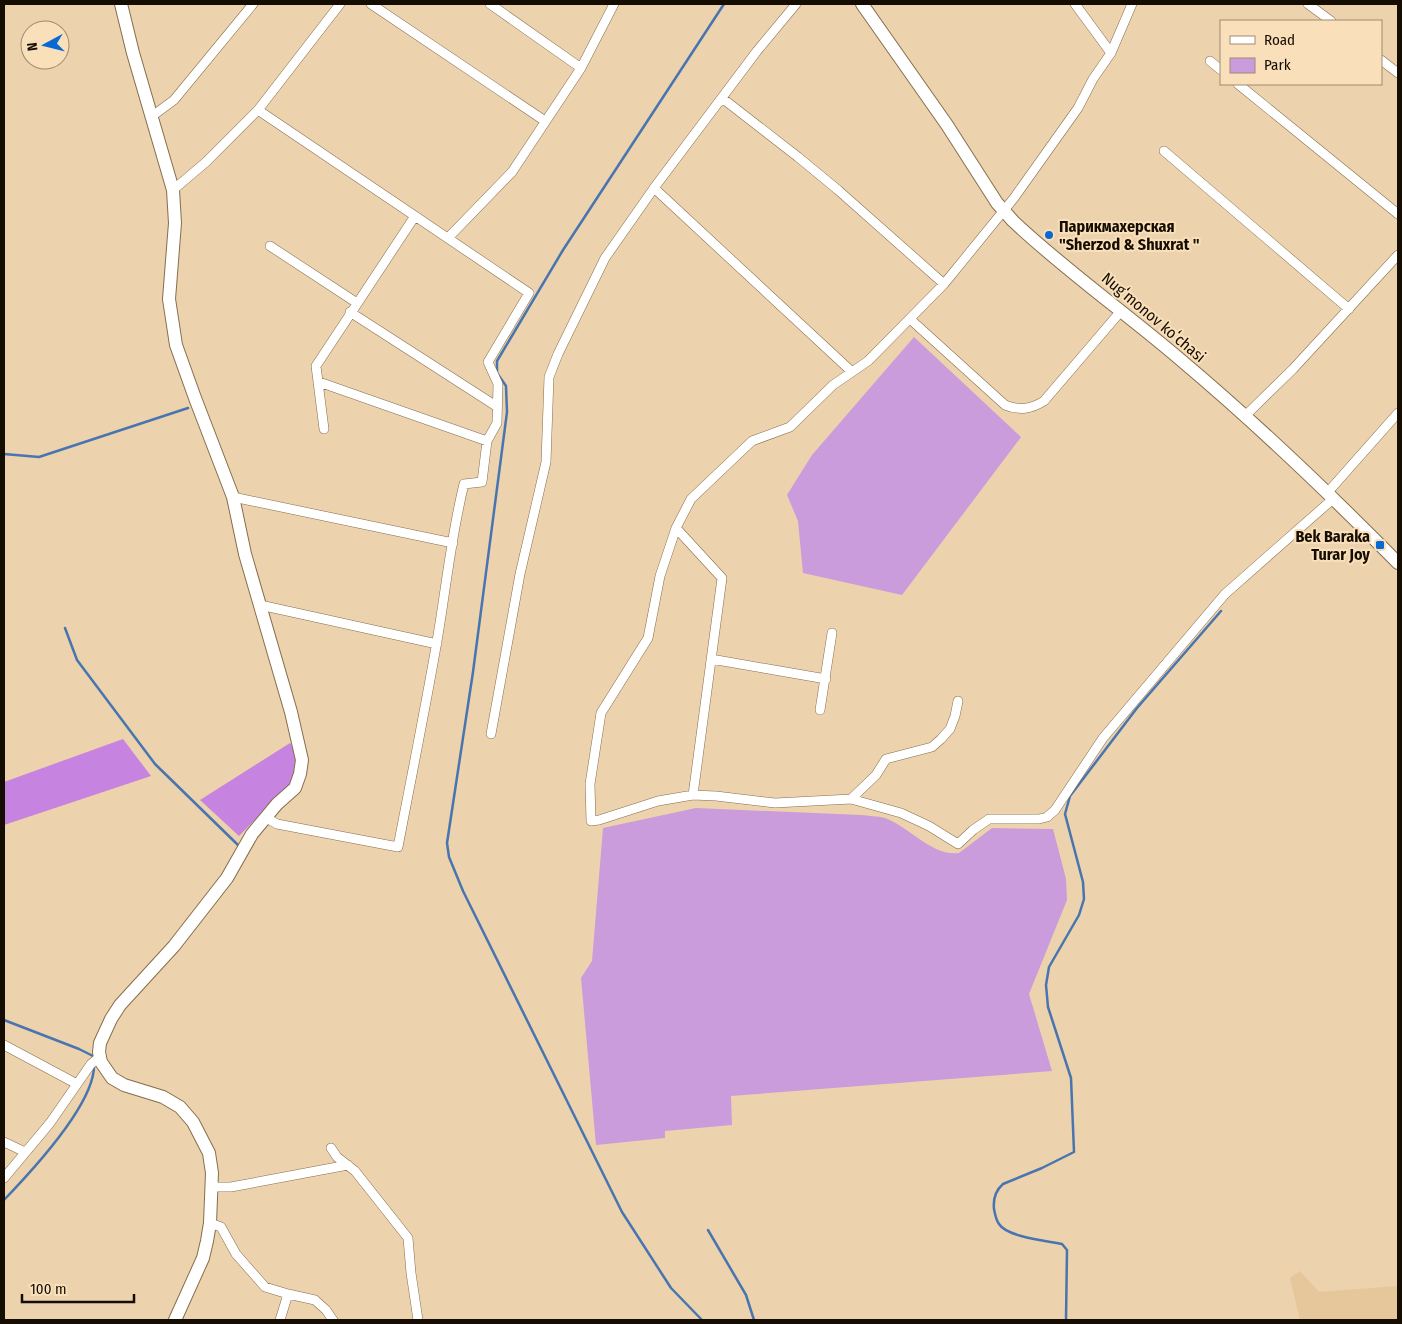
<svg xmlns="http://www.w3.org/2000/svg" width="1402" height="1324" viewBox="0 0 1402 1324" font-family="'Fira Sans Condensed',sans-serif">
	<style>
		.built { fill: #e6c79c }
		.green { fill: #ca9cdb }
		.forest { fill: #c683e0 }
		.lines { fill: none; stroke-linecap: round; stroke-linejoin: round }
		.stream { stroke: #4875b0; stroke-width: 2.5 }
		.street-casing { stroke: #866e4c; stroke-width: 10 }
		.secondary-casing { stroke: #866e4c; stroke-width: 14 }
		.street { stroke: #fff; stroke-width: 9 }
		.secondary { stroke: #fff; stroke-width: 12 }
		.poi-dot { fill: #0969d2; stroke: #f9dfba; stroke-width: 2 }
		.labels { text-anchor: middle; stroke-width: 4; stroke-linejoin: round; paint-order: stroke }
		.poi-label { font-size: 16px; font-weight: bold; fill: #160d02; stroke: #f9dfba; text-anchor: start }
		.street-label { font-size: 16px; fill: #160d02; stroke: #f9dfba }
	</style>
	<rect width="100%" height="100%" fill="#ecd2ad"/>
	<path class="built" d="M 1300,1271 L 1319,1292 L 1398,1286 L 1398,1320 L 1300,1320 L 1290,1278 Z"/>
	<path class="green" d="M 914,337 L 1021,437 L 902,595 L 803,573 L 798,521 L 787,495 L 812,455 Z
		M 696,808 L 861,815 C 868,816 877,816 885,818 C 908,826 933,857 959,853 L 992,828 L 1053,829 L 1066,879 L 1067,900 L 1029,994 L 1052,1071 L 731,1096 L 732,1125 L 665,1131 L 665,1138 L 596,1145 L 581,978 L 592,961 L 603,828 Z"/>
	<path class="forest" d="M 123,739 L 151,776 L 4,825 L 4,782 Z
		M 290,743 L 299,757 L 291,783 L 239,836 L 200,800 Z"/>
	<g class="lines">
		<path class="stream" d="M 4,454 L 39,457 L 188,408
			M 65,628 L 77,660 L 155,764 L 239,846
			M 4,1020 L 79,1049 L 93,1056 L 93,1059
			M 4,1200 C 30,1173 96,1103 94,1064
			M 708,1230 L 746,1295 L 754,1320
			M 702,1320 L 671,1288 L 622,1212 L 463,891 L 449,857 L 447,843 L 473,672 L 507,412 L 506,386 L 497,373 L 497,361 L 563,250 L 724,4
			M 1066,1320 L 1067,1250 L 1062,1244 C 1047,1241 1007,1237 999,1224 C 996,1220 995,1214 994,1209 C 993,1199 995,1191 1003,1184 L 1042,1168 L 1074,1152 L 1071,1078 L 1048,1007 L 1046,985 L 1049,967 L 1079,915 L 1084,899 L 1083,882 L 1065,814 L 1070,796 L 1137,708 L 1221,611"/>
		<g class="street-casing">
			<path id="street" d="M 371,4 L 545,121
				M 490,4 L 581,68
				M 1075,4 L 1111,53
				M 1308,4 L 1331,21
				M 1381,60 L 1398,73
				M 1210,61 L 1221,70
				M 1238,84 L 1398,214
				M 722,98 L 798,157 L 838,190 L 944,284
				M 258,110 L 529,293 L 488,362 L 498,384 L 497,423 L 487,441 L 482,482 L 464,484 C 451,536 446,589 437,641 C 425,710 411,779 398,847 L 277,824 L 265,817
				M 151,117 L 174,100 L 253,4
				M 1164,151 L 1349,309
				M 654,188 L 851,371
				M 173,190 L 206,162 L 258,110 L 340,4
				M 448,238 L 512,172 L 581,68 L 614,4
				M 270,246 L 357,303
				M 350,312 L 496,406
				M 910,319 L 1005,405 C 1020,411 1031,409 1044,401 L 1121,311
				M 319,382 L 487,441
				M 1245,416 L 1293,369 L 1398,255
				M 324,429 L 316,366 L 415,216
				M 1328,492 L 1398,413
				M 233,497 L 453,543
				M 676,528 L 722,578 L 693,795
				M 260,605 L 437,644
				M 711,659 L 826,679
				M 958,701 L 955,716 L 950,729 L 941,739 L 932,747 L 886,759 L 876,775 L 851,799 L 775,803 L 716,796 L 693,795 L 658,801 L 599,820 L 591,821 L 590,784 L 601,713 L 648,638 L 660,576 L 676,528 L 691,499 L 752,441 L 790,427 L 833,385 L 868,361 L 944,284 L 1014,198 L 1078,108 L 1093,79 L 1111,53 L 1132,4
				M 820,710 L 832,633
				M 491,734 L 520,574 L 546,462 L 549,377 L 558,354 L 605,258 L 654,188 L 757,51 L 796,4
				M 851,799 L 901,813 L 929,826 L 958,844 L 973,830 L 989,819 L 1039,819 L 1047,817 L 1055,810 L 1103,738 L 1225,594 L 1334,498
				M 4,1045 L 77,1084
				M 4,1142 L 25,1152
				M 331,1148 L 337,1157 L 355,1171 L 408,1238 L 411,1273 L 418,1320
				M 4,1178 L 50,1123 L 91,1064 L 96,1060 L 100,1058
				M 211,1187 L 231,1187 L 348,1165
				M 210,1223 L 221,1227 L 236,1254 L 265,1287 L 288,1294 L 315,1300 L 326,1310 L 333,1320
				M 280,1320 L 288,1294"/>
		</g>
		<g class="secondary-casing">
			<path id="secondary" d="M 121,4 L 133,53 L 173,190 L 175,223 L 169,299 L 176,345 L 195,398 L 233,497 L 245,554 L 291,712 L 302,760 L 300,774 L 295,788 L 277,804 L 252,834 L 227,878 L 174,946 L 120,1005 L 111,1019 L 100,1043 L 99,1052 L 101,1062 L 112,1078 L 124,1085 L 163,1097 L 180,1107 L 193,1122 L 209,1153 L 212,1173 L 210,1223 L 207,1241 L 203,1258 L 175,1320
				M 862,4 L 947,125 L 997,203 L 1013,221 C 1066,271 1126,313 1182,361 C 1258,425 1329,493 1398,563"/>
		</g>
		<use href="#street" class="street"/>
		<use href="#secondary" class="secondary"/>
	</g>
	<g class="poi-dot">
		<circle cx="1049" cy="235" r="5"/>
		<rect x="1375" y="540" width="10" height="10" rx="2.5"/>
	</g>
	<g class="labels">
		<g class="poi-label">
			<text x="1059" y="232">Парикмахерская<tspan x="1059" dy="18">"Sherzod &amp; Shuxrat "</tspan></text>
			<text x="1370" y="542" text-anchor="end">Bek Baraka<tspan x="1370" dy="18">Turar Joy</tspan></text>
		</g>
		<g class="street-label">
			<text transform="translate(1154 317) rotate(40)" y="6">Nugʻmonov koʻchasi</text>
		</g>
	</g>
	<rect width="1402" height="1324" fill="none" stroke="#160d02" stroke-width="10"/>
	<rect x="1220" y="20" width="162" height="65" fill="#f9dfba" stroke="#9e8b70"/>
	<rect x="1230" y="36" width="25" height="8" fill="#ffffff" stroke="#9e8b70"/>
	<text x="1264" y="45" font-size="15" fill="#160d02">Road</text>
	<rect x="1230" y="58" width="25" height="15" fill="#ca9cdb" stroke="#9e8b70"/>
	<text x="1264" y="70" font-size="15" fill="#160d02">Park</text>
	<g transform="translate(45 45) rotate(263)"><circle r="24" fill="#f9dfba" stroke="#9e8b70"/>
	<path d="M0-4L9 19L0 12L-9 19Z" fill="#0969d2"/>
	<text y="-8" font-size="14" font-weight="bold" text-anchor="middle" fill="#160d02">N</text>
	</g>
	<path d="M22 1294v8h112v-8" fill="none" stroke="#160d02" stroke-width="2.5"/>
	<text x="30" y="1294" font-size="15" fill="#160d02" stroke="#f9dfba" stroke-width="4" paint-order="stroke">100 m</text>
</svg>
